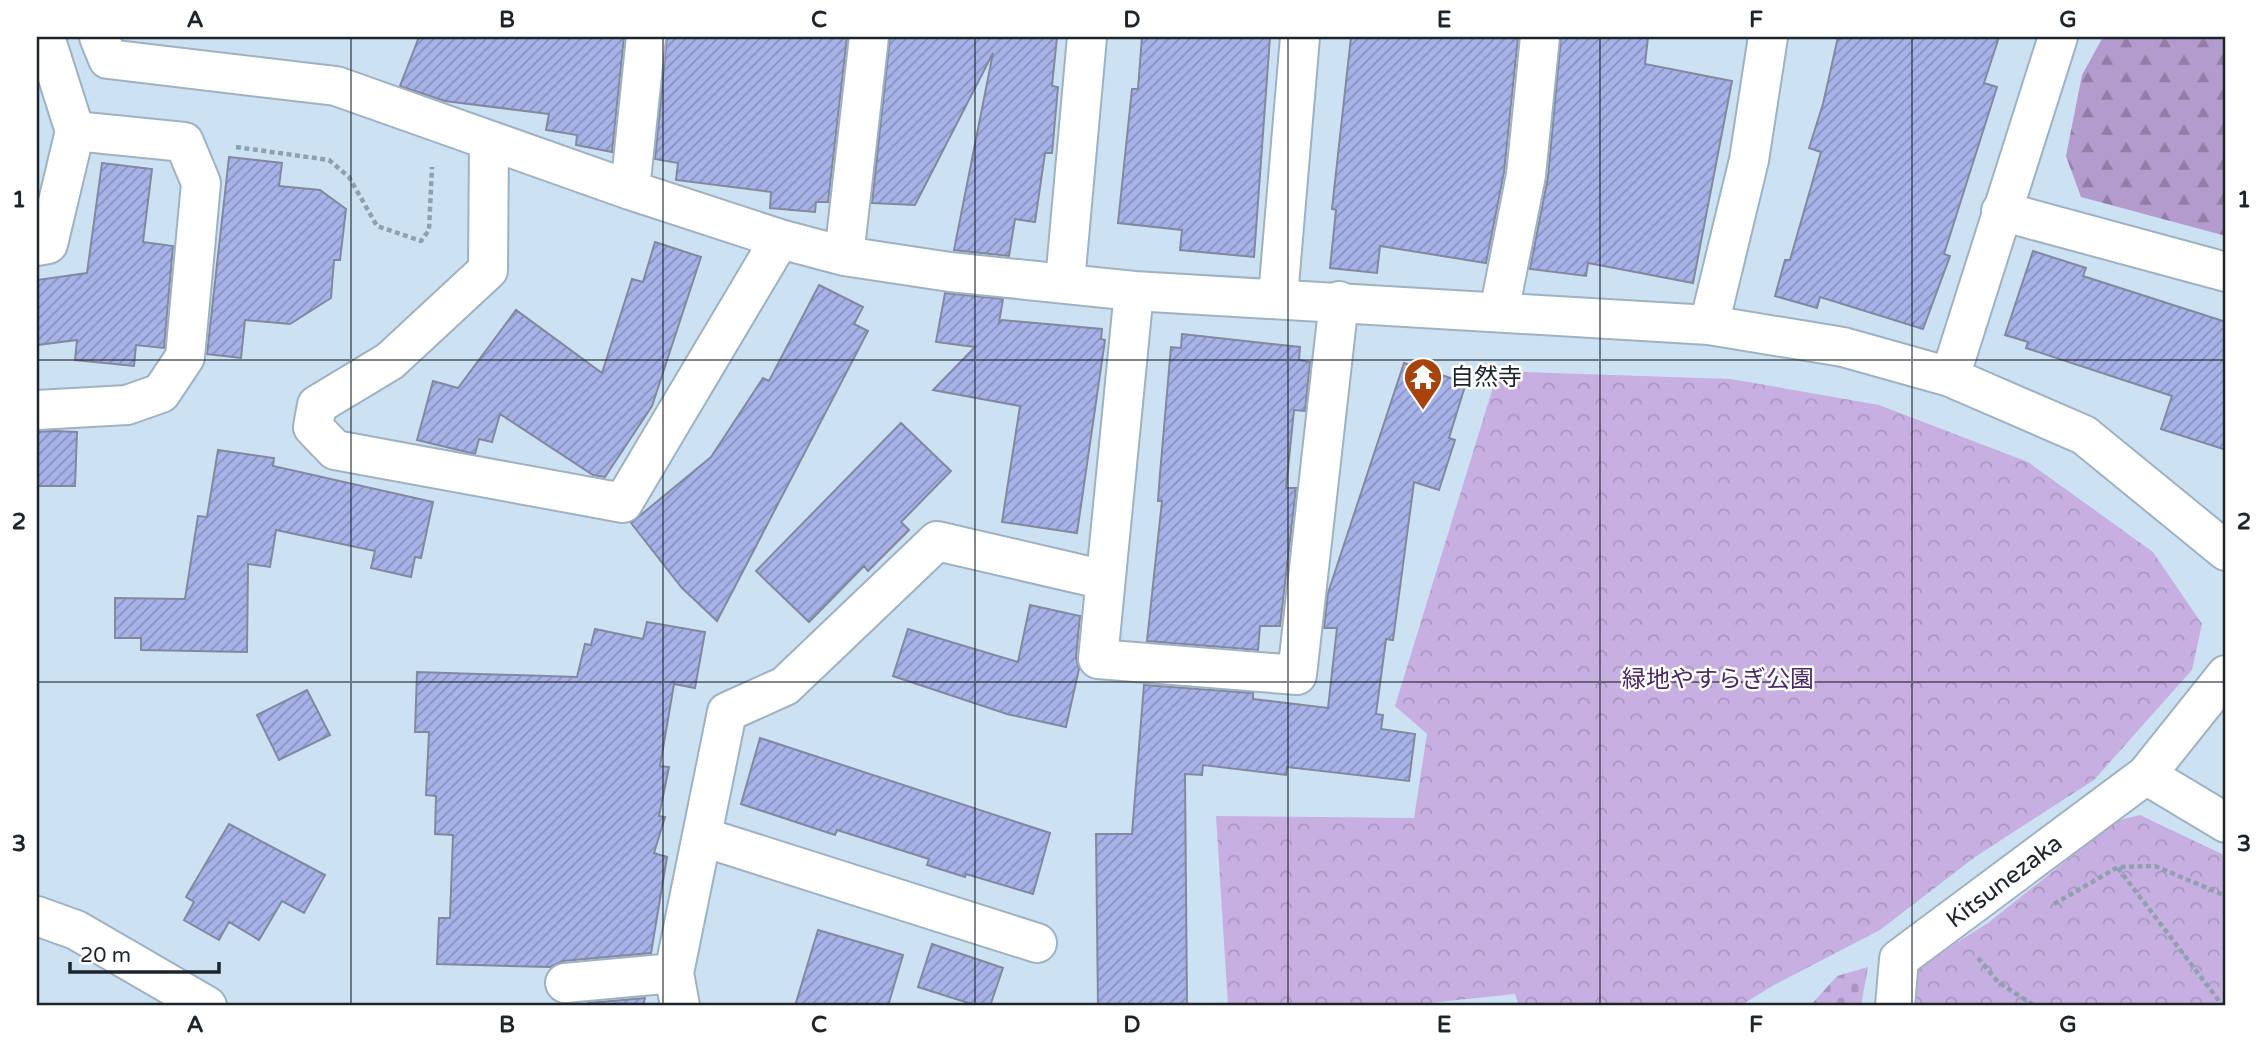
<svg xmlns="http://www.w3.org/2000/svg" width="2263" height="1043" viewBox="0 0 2263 1043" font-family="'Varela Round','Noto Sans JP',sans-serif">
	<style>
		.forest { fill: url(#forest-firs) }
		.cemetery { fill: url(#cemetery-stones) }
		.park { fill: url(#park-crowns) }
		.building { fill: url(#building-hatch); stroke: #83889e; stroke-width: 2 }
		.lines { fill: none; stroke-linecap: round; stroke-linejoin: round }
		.minor-casing { stroke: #9db2c3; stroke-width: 42 }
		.path { stroke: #8fa0ae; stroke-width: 4.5; stroke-dasharray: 5 3.5; stroke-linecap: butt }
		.minor { stroke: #fff; stroke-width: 38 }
		.grid { fill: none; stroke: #1d252c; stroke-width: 2; stroke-opacity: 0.55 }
		.labels { text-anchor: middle; stroke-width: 5; stroke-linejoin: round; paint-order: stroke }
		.poi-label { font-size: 24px; fill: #1d252c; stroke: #fff; text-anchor: start }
		.park-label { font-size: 24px; fill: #4a2966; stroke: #fff }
		.street-label { font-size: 24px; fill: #1d252c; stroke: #fff }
		.neatline { fill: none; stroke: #1d252c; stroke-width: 2.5 }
		.grid-label { font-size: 23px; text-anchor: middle; font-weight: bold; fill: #1d252c }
	</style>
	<defs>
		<pattern id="forest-firs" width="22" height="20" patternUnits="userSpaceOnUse" patternTransform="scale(1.75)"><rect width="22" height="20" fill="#b39bcd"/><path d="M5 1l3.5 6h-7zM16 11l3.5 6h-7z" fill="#917ea7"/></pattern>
		<pattern id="cemetery-stones" width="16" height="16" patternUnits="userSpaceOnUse" patternTransform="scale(1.75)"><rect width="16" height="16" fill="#c7b0e1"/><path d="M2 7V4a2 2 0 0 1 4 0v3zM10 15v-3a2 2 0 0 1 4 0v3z" fill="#aa97c1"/></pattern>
		<pattern id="park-crowns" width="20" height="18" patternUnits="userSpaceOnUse" patternTransform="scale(1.75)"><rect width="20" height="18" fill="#c7b0e1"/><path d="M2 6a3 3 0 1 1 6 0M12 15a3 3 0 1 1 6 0" fill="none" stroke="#aa97c1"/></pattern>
		<pattern id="building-hatch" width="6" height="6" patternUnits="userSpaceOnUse" patternTransform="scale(1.75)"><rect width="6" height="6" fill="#a7b3e8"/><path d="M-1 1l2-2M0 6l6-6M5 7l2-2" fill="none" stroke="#8791bc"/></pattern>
	</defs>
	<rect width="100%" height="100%" fill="#cce2f3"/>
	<path class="forest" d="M 2103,37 L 2226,37 L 2226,236 L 2081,197 L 2066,156 L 2082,75 Z"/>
	<path class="cemetery" d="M 1868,967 L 1861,1006 L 1810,1006 L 1837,976 Z"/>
	<path class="park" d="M 1498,371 L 1731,379 L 1879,405 L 2028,462 L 2153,552 L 2202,624 L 2192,670 L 2094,780 L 1975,857 L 1880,930 L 1774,985 L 1740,1006 L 1519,1006 L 1515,994 L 1401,1006 L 1228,1006 L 1216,816 L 1414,818 L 1427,734 L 1395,706 Z
		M 2140,815 L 2226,856 L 2226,1006 L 1912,1006 L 1914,969 L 1988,923 L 2116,821 Z"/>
	<path class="building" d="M 419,37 L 624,37 L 612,152 L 576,145 L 577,135 L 546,130 L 549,114 L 445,101 L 400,86 Z
		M 667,37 L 847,37 L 828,202 L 816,202 L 815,212 L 770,208 L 771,192 L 676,180 L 678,163 L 655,159 Z
		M 890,37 L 1057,37 L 1052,86 L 1058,87 L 1052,153 L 1045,153 L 1035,222 L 1015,219 L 1009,256 L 954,250 L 993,53 L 915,205 L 872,203 Z
		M 1142,37 L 1270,37 L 1254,257 L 1180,250 L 1182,230 L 1118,223 L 1132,89 L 1138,89 Z
		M 1351,37 L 1518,37 L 1504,172 L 1486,263 L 1380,246 L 1377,273 L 1330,268 L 1336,210 L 1332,209 Z
		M 1561,37 L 1648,37 L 1645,64 L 1732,81 L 1693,283 L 1588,263 L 1586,276 L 1530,269 L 1548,177 Z
		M 1838,37 L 1999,37 L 1984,83 L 1997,87 L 1944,254 L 1950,256 L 1923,329 L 1820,297 L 1817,308 L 1775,296 L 1785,260 L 1790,260 L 1821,152 L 1809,148 L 1823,104 Z
		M 229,157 L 282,163 L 279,186 L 320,190 L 346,209 L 340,260 L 334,260 L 331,298 L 290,324 L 245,320 L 241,358 L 207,354 Z
		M 102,163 L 152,169 L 143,242 L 173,246 L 164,348 L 136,345 L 134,366 L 75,360 L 77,340 L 37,345 L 37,280 L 87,273 Z
		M 655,242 L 701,257 L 652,406 L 605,477 L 593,475 L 500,414 L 492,442 L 479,439 L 475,454 L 417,440 L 433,381 L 458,388 L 516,310 L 602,373 L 632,279 L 643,282 Z
		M 2033,251 L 2086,268 L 2083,276 L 2226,322 L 2226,450 L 2161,429 L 2172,396 L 2026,348 L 2028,342 L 2005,335 Z
		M 819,285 L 863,307 L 854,324 L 868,331 L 717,621 L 682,588 L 631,523 L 711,457 L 763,378 L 769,381 Z
		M 945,293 L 1003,299 L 999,323 L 1002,320 L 1102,329 L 1101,339 L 1105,340 L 1077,533 L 1002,522 L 1020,406 L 933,390 L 975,347 L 936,342 Z
		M 1182,334 L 1300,347 L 1299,360 L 1310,362 L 1305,411 L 1294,410 L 1286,488 L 1296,488 L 1280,626 L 1260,626 L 1258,650 L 1147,641 L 1162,501 L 1158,501 L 1160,474 L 1171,347 L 1181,348 Z
		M 1404,363 L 1466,383 L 1449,438 L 1455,440 L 1439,490 L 1414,482 L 1393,640 L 1386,639 L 1376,714 L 1383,715 L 1381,729 L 1415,734 L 1409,781 L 1287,767 L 1286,775 L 1203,765 L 1202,775 L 1185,774 L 1187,1006 L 1098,1006 L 1096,834 L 1132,834 L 1144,685 L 1253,693 L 1253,699 L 1328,708 L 1337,628 L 1324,628 L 1328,593 Z
		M 901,423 L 951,471 L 901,522 L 909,530 L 868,571 L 864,566 L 809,622 L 756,571 Z
		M 53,431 L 77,432 L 75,486 L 37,486 L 37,432 Z
		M 218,450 L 274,458 L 273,466 L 433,502 L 421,558 L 415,557 L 411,577 L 371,568 L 375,551 L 276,530 L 270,567 L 248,564 L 247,652 L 141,650 L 141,638 L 115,638 L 115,598 L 185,599 L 198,516 L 207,517 Z
		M 1030,605 L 1080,616 L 1076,657 L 1079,669 L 1066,727 L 1007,714 L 893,676 L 908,629 L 1018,662 Z
		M 647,622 L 705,632 L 695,688 L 674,684 L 660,766 L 669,767 L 659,816 L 665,817 L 654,853 L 667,857 L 651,953 L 563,961 L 550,967 L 437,964 L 439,918 L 450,918 L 453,835 L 435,834 L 436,796 L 426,795 L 429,732 L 415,732 L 417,672 L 577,677 L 585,644 L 591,645 L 595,629 L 643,639 Z
		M 307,690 L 330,735 L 279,760 L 257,715 Z
		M 760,738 L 1050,833 L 1033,894 L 966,874 L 965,877 L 927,865 L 929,859 L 837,830 L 835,835 L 741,804 Z
		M 229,824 L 325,875 L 304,913 L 282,901 L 259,940 L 229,922 L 219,940 L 184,920 L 194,902 L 186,897 Z
		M 818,930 L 903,955 L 888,1006 L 795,1006 Z
		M 932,944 L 1003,968 L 990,1006 L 978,1006 L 918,987 Z
		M 645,998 L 643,1006 L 586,1006 L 588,1003 Z"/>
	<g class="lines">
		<g class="minor-casing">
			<path id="minor" d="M 99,37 L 108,59 L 336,86 L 630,190 L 780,239 L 844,256 L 950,272 L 1134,291 L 1709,325 L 1843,347 L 1950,377 L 2084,435 L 2226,551
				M 489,140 L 488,270 L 390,361 L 317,405 L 313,427 L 335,450 L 623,503 L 780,239
				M 630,190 L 646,37
				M 2001,211 L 2226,272
				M 37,246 L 48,244 L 75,131 L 45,37
				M 844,256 L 869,37
				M 1065,282 L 1087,37
				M 1134,291 L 1098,659 L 1297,675 L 1339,301
				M 1278,297 L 1300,37
				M 1499,312 L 1526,175 L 1540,37
				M 1709,325 L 1749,160 L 1768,37
				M 1950,377 L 2058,37
				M 37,410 L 127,405 L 161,393 L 185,357 L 201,183 L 184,142 L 75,131
				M 2146,775 L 2226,823
				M 703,837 L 1037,943
				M 37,916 L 76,930 L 207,1006
				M 565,983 L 674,973
				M 680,1006 L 674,973 L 727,712 L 785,686 L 937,541 L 1105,580
				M 1895,1006 L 1899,959 L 2146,775 L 2226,675"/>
		</g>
		<path class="path" d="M 236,147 L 329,160 L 349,177 L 377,226 L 421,241 L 429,230 L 432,167
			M 2118,868 L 2223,1006
			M 2054,904 L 2118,867 L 2155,866 L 2226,896
			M 1978,958 L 1998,982 L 2035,1006"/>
		<use href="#minor" class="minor"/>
	</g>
	<path class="grid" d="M 351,37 L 351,1006M 663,37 L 663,1006M 975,37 L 975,1006M 1288,37 L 1288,1006M 1600,37 L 1600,1006M 1912,37 L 1912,1006M 37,360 L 2226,360M 37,682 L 2226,682"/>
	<defs>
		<g id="temple-pin" transform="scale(2.0125)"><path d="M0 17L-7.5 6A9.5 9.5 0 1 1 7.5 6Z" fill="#a7440e" stroke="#fff"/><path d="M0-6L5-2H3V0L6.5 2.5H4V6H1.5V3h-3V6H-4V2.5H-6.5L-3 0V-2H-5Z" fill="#fff"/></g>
	</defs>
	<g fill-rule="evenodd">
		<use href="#temple-pin" x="1423" y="377"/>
	</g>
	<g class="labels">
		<g class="poi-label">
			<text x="1450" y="385">自然寺</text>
		</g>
		<g class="park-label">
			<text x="1718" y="687">緑地やすらぎ公園</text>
		</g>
		<g class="street-label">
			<text transform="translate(2004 881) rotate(-37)" y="8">Kitsunezaka</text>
		</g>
	</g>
	<rect width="2263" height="1043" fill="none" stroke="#ffffff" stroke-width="77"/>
	<path d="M70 962v10h149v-10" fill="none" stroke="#1d252c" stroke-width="3.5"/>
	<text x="80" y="962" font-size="21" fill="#1d252c" stroke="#ffffff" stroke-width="5" paint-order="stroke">20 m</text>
	<rect x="38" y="38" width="2186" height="966" class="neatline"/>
	<g class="grid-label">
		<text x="195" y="27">A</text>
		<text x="507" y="27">B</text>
		<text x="819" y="27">C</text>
		<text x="1132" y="27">D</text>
		<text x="1444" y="27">E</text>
		<text x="1756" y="27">F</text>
		<text x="2068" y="27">G</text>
		<text x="19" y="207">1</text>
		<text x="2244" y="207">1</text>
		<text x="19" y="529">2</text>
		<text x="2244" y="529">2</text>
		<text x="19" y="851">3</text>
		<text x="2244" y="851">3</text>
		<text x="195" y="1032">A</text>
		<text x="507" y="1032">B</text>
		<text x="819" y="1032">C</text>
		<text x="1132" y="1032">D</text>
		<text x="1444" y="1032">E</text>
		<text x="1756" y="1032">F</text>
		<text x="2068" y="1032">G</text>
	</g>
</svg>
